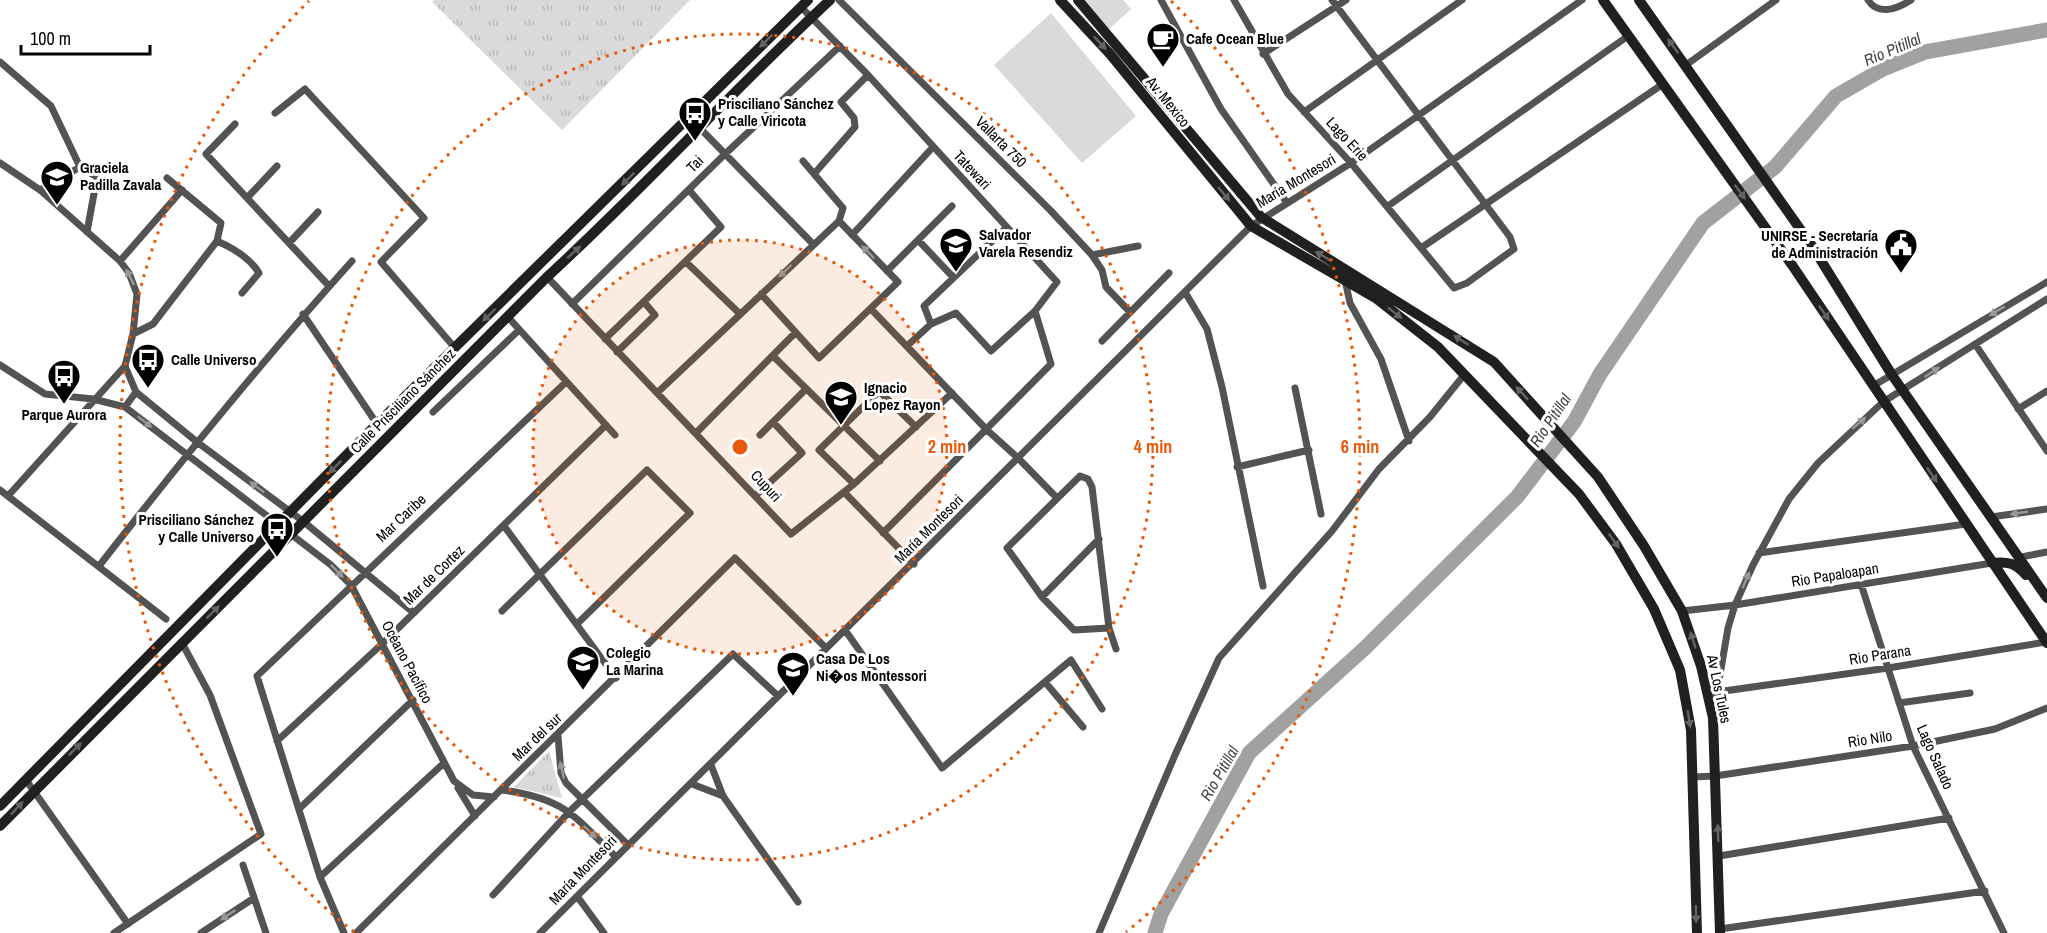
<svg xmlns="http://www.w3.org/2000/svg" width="2047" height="933" viewBox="0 0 2047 933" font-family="'Archivo Narrow',sans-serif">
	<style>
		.park { fill: url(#park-tufts) }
		.pitch { fill: #dadada }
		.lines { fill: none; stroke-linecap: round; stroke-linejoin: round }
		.river { stroke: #a1a1a1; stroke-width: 15 }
		.street { stroke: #535353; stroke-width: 7 }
		.secondary { stroke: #202020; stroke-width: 10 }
		.oneway { fill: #636363 }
		.oneway2 { fill: #989898 }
		.ring { fill: none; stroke: #e8590c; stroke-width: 3; stroke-dasharray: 3 6 }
		.labels { text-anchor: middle; stroke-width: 6; stroke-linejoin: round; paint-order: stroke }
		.poi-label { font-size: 15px; font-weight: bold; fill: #000; stroke: #fff; text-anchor: start }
		.street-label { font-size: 15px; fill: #000; stroke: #fff }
		.water-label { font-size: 16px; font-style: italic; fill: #424242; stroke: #fff }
		.centre { fill: #e8590c; stroke: #fff; stroke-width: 3 }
		.ring-label { font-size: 18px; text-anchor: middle; font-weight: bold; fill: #e8590c; stroke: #fff; stroke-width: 6; stroke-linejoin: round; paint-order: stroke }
	</style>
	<defs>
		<pattern id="park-tufts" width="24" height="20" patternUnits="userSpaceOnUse" patternTransform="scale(1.5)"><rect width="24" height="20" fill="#dadada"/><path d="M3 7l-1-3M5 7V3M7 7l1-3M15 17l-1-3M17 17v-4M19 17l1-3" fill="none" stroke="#b9b9b9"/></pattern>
	</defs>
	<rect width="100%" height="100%" fill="#fff"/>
	<path class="park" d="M 434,0 L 690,0 L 562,130 L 432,2 Z
		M 549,751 L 562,798 L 514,787 Z"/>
	<path class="pitch" d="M 1081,0 L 1123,0 L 1131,9 L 1108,30 Z
		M 1051,13 L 1136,116 L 1082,163 L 994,65 Z"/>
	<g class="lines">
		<path class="river" d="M 1155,933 L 1161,914 L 1249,753 L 1365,648 L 1517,497 L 1574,422 L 1600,374 L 1703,223 L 1775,167 L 1836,96 L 1883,69 L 1925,52 L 2047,30"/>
		<path class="street" d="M 839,0 L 1051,211 L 1092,255 L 1102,270 L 1106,287 L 1130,312
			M 1161,0 L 1221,109 L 1287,203
			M 1234,0 L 1288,94 L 1351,163 L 1454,288 L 1467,283 L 1514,249 L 1510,237 L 1332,0
			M 1868,0 C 1878,16 1897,9 1911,0
			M 801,7 L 868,75 L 1057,282 L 1035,311 L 991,351 L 956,313 L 931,324
			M 1263,54 L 1346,0
			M 0,62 L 51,106 L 80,167 L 40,190
			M 1686,65 L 1776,0
			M 1304,112 L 1462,0
			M 275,113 L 305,89 L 424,218 L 381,262 L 455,348
			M 689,117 L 813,244
			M 235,124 L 206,154 L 329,286
			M 803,161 L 843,208 L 839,221
			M 0,163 L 40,190 L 120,261 L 129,273 L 137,294 L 133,334 L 125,366 L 8,496
			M 80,167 L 97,177 L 87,232
			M 814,174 L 855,127 L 854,118 L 841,102 L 868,75
			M 248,197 L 277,166
			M 1388,206 L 1628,36
			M 852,235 L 933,147
			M 918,240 L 953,277
			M 217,241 C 233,248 250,258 259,273 L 242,293
			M 289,243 L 318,212
			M 1421,248 L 1663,84
			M 1092,255 L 1138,246
			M 120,261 L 182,190
			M 686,262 L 739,313
			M 887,271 L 952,206
			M 547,277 L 791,534 L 854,484 L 952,393
			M 1345,280 L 1350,303 L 1381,359 L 1409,441
			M 1185,292 L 1207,329 L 1222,387 L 1263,586
			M 761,294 L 819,358 L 898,282 L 839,221
			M 572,304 L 724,155 L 840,46
			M 871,309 L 987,430 L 1019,459 L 1056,497
			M 303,314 L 377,424
			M 508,317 L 615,435
			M 133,334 L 153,324 L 217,241 L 221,223 L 167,178
			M 605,339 L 721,227 L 689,190
			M 1102,341 L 1169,273
			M 1975,344 L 2047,451
			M 907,346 L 931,324 L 924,306 L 1007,227
			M 617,352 L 655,315 L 644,302
			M 773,356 L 880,461
			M 0,365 L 45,394 L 93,399 L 125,407 L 331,565 L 351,585 L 454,781 L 473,795 L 494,797
			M 125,366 L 136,392 L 197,442 L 304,522 L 414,613
			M 1873,386 L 2047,282
			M 1295,388 L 1321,514
			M 657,393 L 839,221
			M 125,407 L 136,392
			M 2018,409 L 2047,391
			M 433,412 L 519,330
			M 696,433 L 795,333
			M 760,435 L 805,390
			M 1237,467 L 1309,450
			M 854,484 L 819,450 L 879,391 L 916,427
			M 0,490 L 166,619
			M 844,492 L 914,564
			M 756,495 L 802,453 L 773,422
			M 1991,517 L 2047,509
			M 504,526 L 616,678
			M 883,533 L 1051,364 L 1035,311
			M 1759,553 L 1966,524
			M 2021,557 L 2047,552
			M 99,566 C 180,462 264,359 352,261
			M 1861,584 L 1913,746 L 2004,933
			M 1042,597 L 1099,539
			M 502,611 L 647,470 L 690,513 L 577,624
			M 1682,611 L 1735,605 L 1992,563
			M 1109,628 L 1074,630 L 1042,597 L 1007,548 L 1080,476 L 1088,479 L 1092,487 L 1109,628 L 1116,649
			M 845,630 L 942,768 L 1071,660 L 1102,709
			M 1045,682 L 1083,727
			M 1717,692 L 1888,668 L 2046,642
			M 1899,703 L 1970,693
			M 1714,710 L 1728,628 L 1735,605 L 1753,565 L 1789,499 L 1818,463 L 1883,402 L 2047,299
			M 558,736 L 561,773 L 566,783 L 627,844
			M 277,741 L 383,643 L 606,425
			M 711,765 L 723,796 L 798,902
			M 1693,777 L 1715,776 L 1913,746 L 1995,729 L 2047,708
			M 26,780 L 128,924
			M 692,784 L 723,796
			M 458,788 L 475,816
			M 502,790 C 564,798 573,815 615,856
			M 299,809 L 413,700
			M 1719,856 L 1949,818
			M 243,865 L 266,933
			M 320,877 L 444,763
			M 493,895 L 570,811 L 733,654 L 778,696
			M 577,896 L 604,933
			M 1720,929 L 1985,891
			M 114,933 L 261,834 L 210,695 L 182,643
			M 201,933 L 254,898
			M 344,933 L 320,877 L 257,676 L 566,382
			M 356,933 L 735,558 L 826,648
			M 540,933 L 1251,226 L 1351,163 L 1582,0
			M 1099,933 L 1175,755 L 1219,658 L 1332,531 L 1379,469 L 1430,417 L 1464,375"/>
		<path class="secondary" d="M 1060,0 L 1110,54 L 1251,226 L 1377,299 L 1438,347 L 1579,494 L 1616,544 L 1654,609 L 1680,670 L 1691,730 L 1697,933
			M 1078,0 L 1261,217 L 1494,362 L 1598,477 L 1644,546 L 1682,611 L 1701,666 L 1713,718 L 1720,933
			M 1603,0 L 1792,265 L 2047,643
			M 1639,0 L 1812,246 L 1892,375 L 2047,598
			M 1992,563 C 2008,561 2015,563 2026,575
			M 0,806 L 377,424 L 808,0
			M 0,826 L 547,277 C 644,188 733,90 830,0"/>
	</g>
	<defs><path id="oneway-solid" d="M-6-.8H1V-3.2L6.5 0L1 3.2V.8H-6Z" transform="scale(1.5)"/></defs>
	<g class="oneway">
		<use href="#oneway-solid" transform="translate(766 41) rotate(135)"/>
		<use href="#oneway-solid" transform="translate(1100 43) rotate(47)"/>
		<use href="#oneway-solid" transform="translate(1673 46) rotate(-126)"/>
		<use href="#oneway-solid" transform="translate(628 179) rotate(135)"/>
		<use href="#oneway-solid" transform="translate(1740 192) rotate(54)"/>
		<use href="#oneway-solid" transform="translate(1224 194) rotate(50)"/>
		<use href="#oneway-solid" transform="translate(574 252) rotate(-42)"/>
		<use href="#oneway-solid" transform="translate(1323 256) rotate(-149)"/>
		<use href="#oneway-solid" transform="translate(1395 313) rotate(38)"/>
		<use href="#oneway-solid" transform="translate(1824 313) rotate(56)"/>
		<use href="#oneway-solid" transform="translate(489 315) rotate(136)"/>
		<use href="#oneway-solid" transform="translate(1461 340) rotate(-148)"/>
		<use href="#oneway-solid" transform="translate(1522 393) rotate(-132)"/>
		<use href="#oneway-solid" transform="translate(335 467) rotate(135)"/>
		<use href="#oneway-solid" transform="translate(1932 475) rotate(56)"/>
		<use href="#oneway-solid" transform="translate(1614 541) rotate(55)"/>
		<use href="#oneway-solid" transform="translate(213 612) rotate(-45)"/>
		<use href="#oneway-solid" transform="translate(1693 640) rotate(-107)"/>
		<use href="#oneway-solid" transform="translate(1689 719) rotate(81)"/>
		<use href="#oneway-solid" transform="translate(75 749) rotate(-45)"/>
		<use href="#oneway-solid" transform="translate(17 808) rotate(-47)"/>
		<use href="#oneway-solid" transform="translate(1718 833) rotate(-92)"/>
		<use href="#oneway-solid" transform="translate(1696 914) rotate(89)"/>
	</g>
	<g class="oneway2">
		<use href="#oneway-solid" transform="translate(868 252) rotate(-134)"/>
		<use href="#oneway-solid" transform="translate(785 271) rotate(136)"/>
		<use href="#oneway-solid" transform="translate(130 277) rotate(-117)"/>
		<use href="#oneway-solid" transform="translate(1997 311) rotate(149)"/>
		<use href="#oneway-solid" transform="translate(1932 372) rotate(-33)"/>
		<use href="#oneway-solid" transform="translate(145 422) rotate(38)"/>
		<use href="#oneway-solid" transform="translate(1859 423) rotate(-41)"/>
		<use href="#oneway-solid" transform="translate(257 487) rotate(-143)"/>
		<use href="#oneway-solid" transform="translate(2019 513) rotate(171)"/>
		<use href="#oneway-solid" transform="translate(337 571) rotate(45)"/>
		<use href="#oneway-solid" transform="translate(1746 580) rotate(-67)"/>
		<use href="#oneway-solid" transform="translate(562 770) rotate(-103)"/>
		<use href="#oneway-solid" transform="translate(590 832) rotate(44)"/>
		<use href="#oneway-solid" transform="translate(228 915) rotate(146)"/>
	</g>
	<circle cx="740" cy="447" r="207" fill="#e8590c" fill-opacity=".12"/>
	<g class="ring">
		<circle cx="740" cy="447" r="207"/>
		<circle cx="740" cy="447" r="413"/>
		<path d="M354 932A620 620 0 0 1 309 1M1171 1A620 620 0 0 1 1126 932"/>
	</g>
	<defs>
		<g id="cafe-pin" transform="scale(1.725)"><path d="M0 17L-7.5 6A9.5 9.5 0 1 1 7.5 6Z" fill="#000" stroke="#fff"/><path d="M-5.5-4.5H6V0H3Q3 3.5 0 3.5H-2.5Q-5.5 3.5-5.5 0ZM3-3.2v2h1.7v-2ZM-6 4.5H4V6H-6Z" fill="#fff"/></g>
		<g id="bus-pin" transform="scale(1.725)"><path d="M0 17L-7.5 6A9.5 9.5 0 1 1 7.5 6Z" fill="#000" stroke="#fff"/><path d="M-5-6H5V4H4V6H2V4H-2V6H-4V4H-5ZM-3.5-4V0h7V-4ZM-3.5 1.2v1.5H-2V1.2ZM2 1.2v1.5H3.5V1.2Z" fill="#fff"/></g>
		<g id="school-pin" transform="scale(1.725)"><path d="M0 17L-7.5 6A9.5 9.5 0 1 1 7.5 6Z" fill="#000" stroke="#fff"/><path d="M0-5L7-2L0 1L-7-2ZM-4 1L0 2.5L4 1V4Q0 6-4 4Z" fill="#fff"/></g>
		<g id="civic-pin" transform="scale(1.725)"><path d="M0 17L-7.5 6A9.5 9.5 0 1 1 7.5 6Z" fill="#000" stroke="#fff"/><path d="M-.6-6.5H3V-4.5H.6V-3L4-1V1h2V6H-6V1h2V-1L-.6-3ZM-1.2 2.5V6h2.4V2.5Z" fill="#fff"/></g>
		<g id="university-pin" transform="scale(1.725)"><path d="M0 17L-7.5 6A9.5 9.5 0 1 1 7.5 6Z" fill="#000" stroke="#fff"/><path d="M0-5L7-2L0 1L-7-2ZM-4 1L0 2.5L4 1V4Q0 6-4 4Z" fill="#fff"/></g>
	</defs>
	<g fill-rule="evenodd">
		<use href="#cafe-pin" x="1163" y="39"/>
		<use href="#bus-pin" x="695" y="113"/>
		<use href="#school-pin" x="57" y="177"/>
		<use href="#school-pin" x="956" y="244"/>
		<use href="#civic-pin" x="1901" y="245"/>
		<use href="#bus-pin" x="148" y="360"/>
		<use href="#bus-pin" x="64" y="376"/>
		<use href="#school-pin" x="841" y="397"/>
		<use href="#bus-pin" x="277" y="529"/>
		<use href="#university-pin" x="583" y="662"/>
		<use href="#school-pin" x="793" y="668"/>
	</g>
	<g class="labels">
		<g class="poi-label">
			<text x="1186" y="44">Cafe Ocean Blue</text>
			<text x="718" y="109">Prisciliano Sánchez<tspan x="718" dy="17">y Calle Viricota</tspan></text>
			<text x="80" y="173">Graciela<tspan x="80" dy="17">Padilla Zavala</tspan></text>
			<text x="979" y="240">Salvador<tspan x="979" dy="17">Varela Resendiz</tspan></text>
			<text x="1878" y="241" text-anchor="end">UNIRSE - Secretaría<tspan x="1878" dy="17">de Administración</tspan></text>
			<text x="171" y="365">Calle Universo</text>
			<text x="864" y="393">Ignacio<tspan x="864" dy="17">Lopez Rayon</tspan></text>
			<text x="64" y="420" text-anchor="middle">Parque Aurora</text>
			<text x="254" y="525" text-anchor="end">Prisciliano Sánchez<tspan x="254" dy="17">y Calle Universo</tspan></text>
			<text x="606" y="658">Colegio<tspan x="606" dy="17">La Marina</tspan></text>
			<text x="816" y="664">Casa De Los<tspan x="816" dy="17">Ni�os Montessori</tspan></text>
		</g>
		<g class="street-label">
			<text transform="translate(1168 102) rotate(51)" y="5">Av. Mexico</text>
			<text transform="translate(1347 139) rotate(47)" y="5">Lago Erie</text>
			<text transform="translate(1001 142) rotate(45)" y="5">Vallarta 750</text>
			<text transform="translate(695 164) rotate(-45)" y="5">Tai</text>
			<text transform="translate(972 170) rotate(47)" y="5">Tatewari</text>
			<text transform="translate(1296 181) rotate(-31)" y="5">María Montesori</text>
			<text transform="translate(403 401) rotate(-45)" y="5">Calle Prisciliano Sánchez</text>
			<text transform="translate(766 486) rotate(47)" y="5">Cupuri</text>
			<text transform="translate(401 518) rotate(-43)" y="5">Mar Caribe</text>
			<text transform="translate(929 529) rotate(-45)" y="5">María Montesori</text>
			<text transform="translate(434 575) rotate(-44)" y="5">Mar de Cortez</text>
			<text transform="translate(1835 575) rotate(-9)" y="5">Rio Papaloapan</text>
			<text transform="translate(1880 655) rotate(-9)" y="5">Rio Parana</text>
			<text transform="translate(407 662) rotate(62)" y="5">Océano Pacífico</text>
			<text transform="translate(1719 689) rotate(78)" y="5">Av Los Tules</text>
			<text transform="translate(537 737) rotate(-44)" y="5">Mar del sur</text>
			<text transform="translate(1870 739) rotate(-9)" y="5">Rio Nilo</text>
			<text transform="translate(1935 757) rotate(66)" y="5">Lago Salado</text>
			<text transform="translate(583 870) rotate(-46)" y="5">María Montesori</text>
		</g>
		<g class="water-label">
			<text transform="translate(1892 49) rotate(-23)" y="6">Rio Pitillal</text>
			<text transform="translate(1550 420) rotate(-56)" y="6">Rio Pitillal</text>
			<text transform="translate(1219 773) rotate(-60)" y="6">Rio Pitillal</text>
		</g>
	</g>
	<circle cx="740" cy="447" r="9" class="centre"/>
	<g class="ring-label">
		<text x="947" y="453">2 min</text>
		<text x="1153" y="453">4 min</text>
		<text x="1360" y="453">6 min</text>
	</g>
	<path d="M21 45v9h129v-9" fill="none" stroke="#000000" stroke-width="3"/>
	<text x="30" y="45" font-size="18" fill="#000000" stroke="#ffffff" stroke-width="4.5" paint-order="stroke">100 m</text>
</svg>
